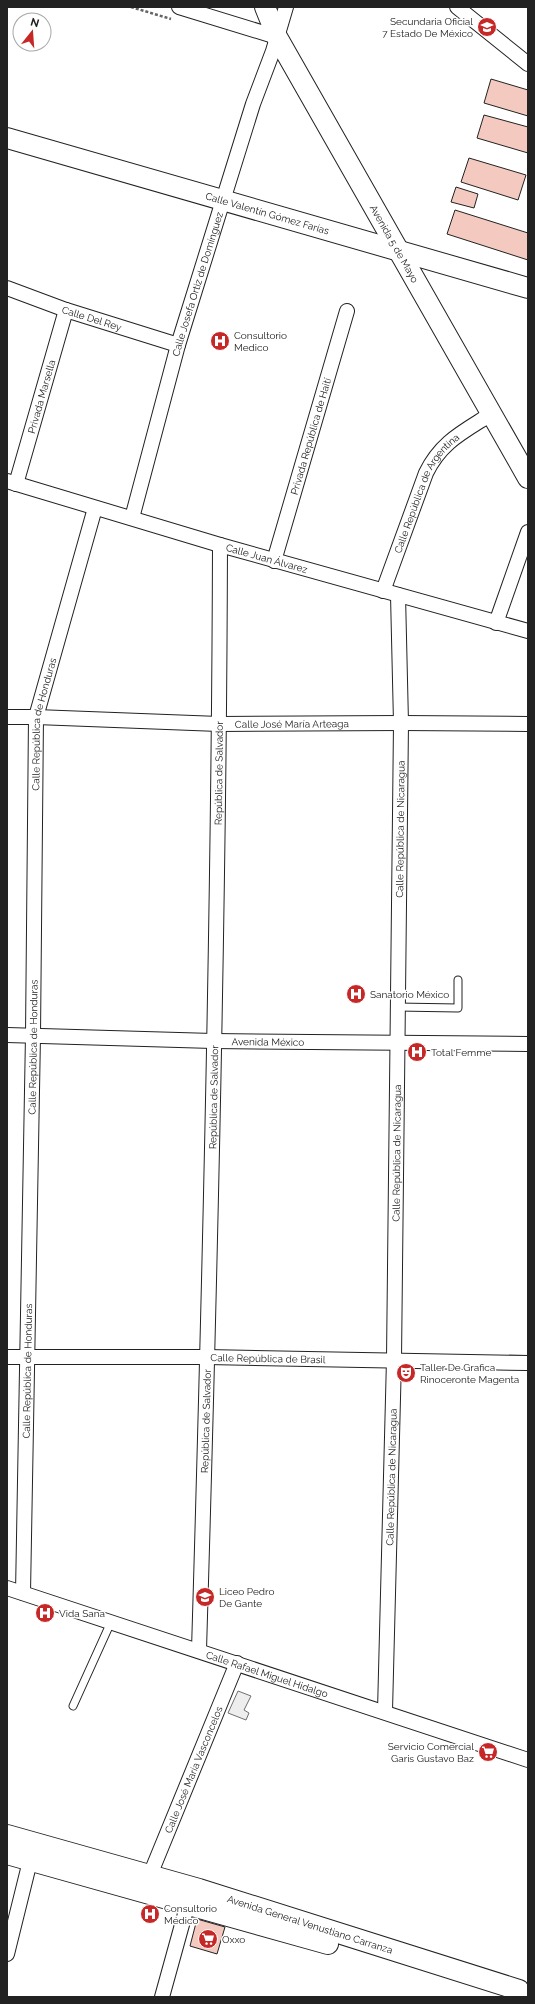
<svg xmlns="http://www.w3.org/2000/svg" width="535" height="2004" viewBox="0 0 535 2004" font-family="Raleway,sans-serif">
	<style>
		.green { fill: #eee; stroke: #6f6f6f }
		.building { fill: #f3c9c0; stroke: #222 }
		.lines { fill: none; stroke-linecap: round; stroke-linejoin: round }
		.lane-casing { stroke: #222; stroke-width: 9 }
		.street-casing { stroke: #222; stroke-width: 16 }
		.secondary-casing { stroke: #222; stroke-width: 22 }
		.path { stroke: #646464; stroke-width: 2.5; stroke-dasharray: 3 2; stroke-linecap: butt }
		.lane { stroke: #fff; stroke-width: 7 }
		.street { stroke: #fff; stroke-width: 14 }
		.secondary { stroke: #fff; stroke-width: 20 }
		.labels { text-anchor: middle; stroke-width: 3; stroke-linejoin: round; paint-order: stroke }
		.poi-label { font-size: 10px; fill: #222; stroke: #fff; text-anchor: start }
		.street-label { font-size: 10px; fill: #222; stroke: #fff }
	</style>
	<rect width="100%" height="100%" fill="#fff"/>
	<path class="green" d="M 238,1691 L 251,1696 L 244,1710 L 249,1713 L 246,1720 L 228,1713 Z"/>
	<path class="building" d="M 491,79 L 528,90 L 528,116 L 484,103 Z
		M 484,115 L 528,127 L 528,153 L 477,138 Z
		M 469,158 L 526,175 L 518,200 L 461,182 Z
		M 456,187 L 478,194 L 474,208 L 451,202 Z
		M 455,210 L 528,233 L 528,260 L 447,234 Z
		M 197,1919 L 225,1927 L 217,1954 L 190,1946 Z"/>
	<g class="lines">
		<g class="lane-casing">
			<path id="lane" d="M 397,1007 L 458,1008 L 458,980
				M 73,1706 L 111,1622"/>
		</g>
		<g class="street-casing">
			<g id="street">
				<path d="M 179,7 L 277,37"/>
				<path d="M 457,7 L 528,64"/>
				<path id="s1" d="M 7,288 L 66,310 L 178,345"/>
				<path id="s2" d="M 7,481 L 220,545 L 528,631"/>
				<path id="s3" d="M 16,484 L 66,310"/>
				<path id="s4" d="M 132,518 L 178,345 L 253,104 L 273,51 L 286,7"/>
				<path id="s5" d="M 274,561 L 347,311"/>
				<path id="s6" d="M 383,591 L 426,473 C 441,442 463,432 491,414"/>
				<path d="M 496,623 L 528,532"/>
				<path id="s7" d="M 7,717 L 36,717 L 219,724 L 401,723 L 528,724"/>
				<path id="s8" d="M 7,1035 L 213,1041 L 528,1044"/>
				<path id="s9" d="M 7,1357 L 207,1357 L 528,1363"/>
				<path id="s10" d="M 7,1588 L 528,1760"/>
				<path id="s11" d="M 23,1593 L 33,1035 L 36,717 L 95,508"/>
				<path id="s12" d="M 199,1650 C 210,1282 219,913 220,545"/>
				<path id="s13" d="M 385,1711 L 394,1359 L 401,723 L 398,595"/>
				<path id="s14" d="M 150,1875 L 237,1663"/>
				<path d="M 7,1954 L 32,1853"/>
				<path d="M 162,1997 L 188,1903"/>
			</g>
		</g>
		<g class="secondary-casing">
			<g id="secondary">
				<path id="s15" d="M 265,7 L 277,37 L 528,478"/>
				<path id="s16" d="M 7,138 L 528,288"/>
				<path id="s17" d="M 7,1835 L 199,1889 L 519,1990"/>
				<path d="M 7,1854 L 328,1944"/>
			</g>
		</g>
		<path class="path" d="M 131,7 L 171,19"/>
		<use href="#lane" class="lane"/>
		<use href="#street" class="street"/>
		<use href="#secondary" class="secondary"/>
	</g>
	<defs>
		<g id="school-disc" transform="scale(1)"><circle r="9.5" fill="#c62828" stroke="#fff"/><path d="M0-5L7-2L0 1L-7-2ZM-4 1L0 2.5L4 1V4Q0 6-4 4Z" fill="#fff"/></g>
		<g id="hospital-disc" transform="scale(1)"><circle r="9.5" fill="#c62828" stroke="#fff"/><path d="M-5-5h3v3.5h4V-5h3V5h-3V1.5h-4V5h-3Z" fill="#fff"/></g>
		<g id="theatre-disc" transform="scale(1)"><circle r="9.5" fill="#c62828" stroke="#fff"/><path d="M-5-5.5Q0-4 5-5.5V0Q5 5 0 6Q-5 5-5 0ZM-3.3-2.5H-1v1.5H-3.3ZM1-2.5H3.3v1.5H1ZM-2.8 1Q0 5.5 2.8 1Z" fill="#fff"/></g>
		<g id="supermarket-disc" transform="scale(1)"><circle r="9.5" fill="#c62828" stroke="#fff"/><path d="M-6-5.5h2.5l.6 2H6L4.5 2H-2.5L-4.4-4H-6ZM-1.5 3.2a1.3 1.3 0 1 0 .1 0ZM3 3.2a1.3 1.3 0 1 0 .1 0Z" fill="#fff"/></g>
	</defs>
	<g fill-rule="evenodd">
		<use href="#school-disc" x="487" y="27"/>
		<use href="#hospital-disc" x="220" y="341"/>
		<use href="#hospital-disc" x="356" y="994"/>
		<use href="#hospital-disc" x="417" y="1052"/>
		<use href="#theatre-disc" x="406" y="1373"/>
		<use href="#school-disc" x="205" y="1597"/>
		<use href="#hospital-disc" x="45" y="1613"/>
		<use href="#supermarket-disc" x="488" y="1752"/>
		<use href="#hospital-disc" x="150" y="1914"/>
		<use href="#supermarket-disc" x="208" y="1939"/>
	</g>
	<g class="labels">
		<g class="poi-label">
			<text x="473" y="25" text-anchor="end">Secundaria Oficial<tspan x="473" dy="12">7 Estado De México</tspan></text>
			<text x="234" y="339">Consultorio<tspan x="234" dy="12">Medico</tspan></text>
			<text x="370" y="998">Sanatorio México</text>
			<text x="431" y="1056">Total Femme</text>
			<text x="420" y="1371">Taller De Grafica<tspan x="420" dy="12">Rinoceronte Magenta</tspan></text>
			<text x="219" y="1595">Liceo Pedro<tspan x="219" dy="12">De Gante</tspan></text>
			<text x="59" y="1617">Vida Sana</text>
			<text x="474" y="1750" text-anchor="end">Servicio Comercial<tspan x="474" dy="12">Garis Gustavo Baz</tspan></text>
			<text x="164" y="1912">Consultorio<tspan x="164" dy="12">Médico</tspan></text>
			<text x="222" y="1943">Oxxo</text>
		</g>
		<g class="street-label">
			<text dy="4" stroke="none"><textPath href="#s16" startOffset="271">Calle Valentín Gómez Farías</textPath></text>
			<text dy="4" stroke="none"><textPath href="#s15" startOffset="270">Avenida 5 de Mayo</textPath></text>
			<text dy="4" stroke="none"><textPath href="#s4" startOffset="243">Calle Josefa Ortiz de Domínguez</textPath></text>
			<text dy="4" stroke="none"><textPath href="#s1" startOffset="90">Calle Del Rey</textPath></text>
			<text dy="4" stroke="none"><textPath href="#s3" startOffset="91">Privada Marsella</textPath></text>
			<text dy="4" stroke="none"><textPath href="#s5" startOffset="130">Privada República de Haití</textPath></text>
			<text dy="4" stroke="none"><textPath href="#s6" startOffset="108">Calle República de Argentina</textPath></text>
			<text dy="4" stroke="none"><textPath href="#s2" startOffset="271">Calle Juan Álvarez</textPath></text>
			<text dy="4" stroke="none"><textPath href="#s11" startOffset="870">Calle República de Honduras</textPath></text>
			<text dy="4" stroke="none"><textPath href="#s7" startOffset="285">Calle José María Arteaga</textPath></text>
			<text dy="4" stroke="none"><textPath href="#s12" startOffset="877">República de Salvador</textPath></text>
			<text dy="4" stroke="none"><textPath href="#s13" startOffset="882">Calle República de Nicaragua</textPath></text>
			<text dy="4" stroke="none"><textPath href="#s8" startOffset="261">Avenida México</textPath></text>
			<text dy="4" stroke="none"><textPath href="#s11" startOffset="546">Calle República de Honduras</textPath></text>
			<text dy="4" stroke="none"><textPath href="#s12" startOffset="553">República de Salvador</textPath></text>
			<text dy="4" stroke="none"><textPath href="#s13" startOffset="558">Calle República de Nicaragua</textPath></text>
			<text dy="4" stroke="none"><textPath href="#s9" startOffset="261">Calle República de Brasil</textPath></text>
			<text dy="4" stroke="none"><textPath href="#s11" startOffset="222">Calle República de Honduras</textPath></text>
			<text dy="4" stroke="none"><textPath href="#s12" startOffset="229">República de Salvador</textPath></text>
			<text dy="4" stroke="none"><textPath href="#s13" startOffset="234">Calle República de Nicaragua</textPath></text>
			<text dy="4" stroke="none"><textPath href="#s10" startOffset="274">Calle Rafael Miguel Hidalgo</textPath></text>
			<text dy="4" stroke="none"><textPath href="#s14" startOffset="114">Calle José María Vasconcelos</textPath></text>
			<text dy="4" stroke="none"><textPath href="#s17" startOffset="316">Avenida General Venustiano Carranza</textPath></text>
		</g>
	</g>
	<rect width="535" height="2004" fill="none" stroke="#222222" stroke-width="16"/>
	<g transform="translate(32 32) rotate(17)"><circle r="19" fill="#ffffff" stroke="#a7a7a7"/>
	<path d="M0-3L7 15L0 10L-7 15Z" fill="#c62828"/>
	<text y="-6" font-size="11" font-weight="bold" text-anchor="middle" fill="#222222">N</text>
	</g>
</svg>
